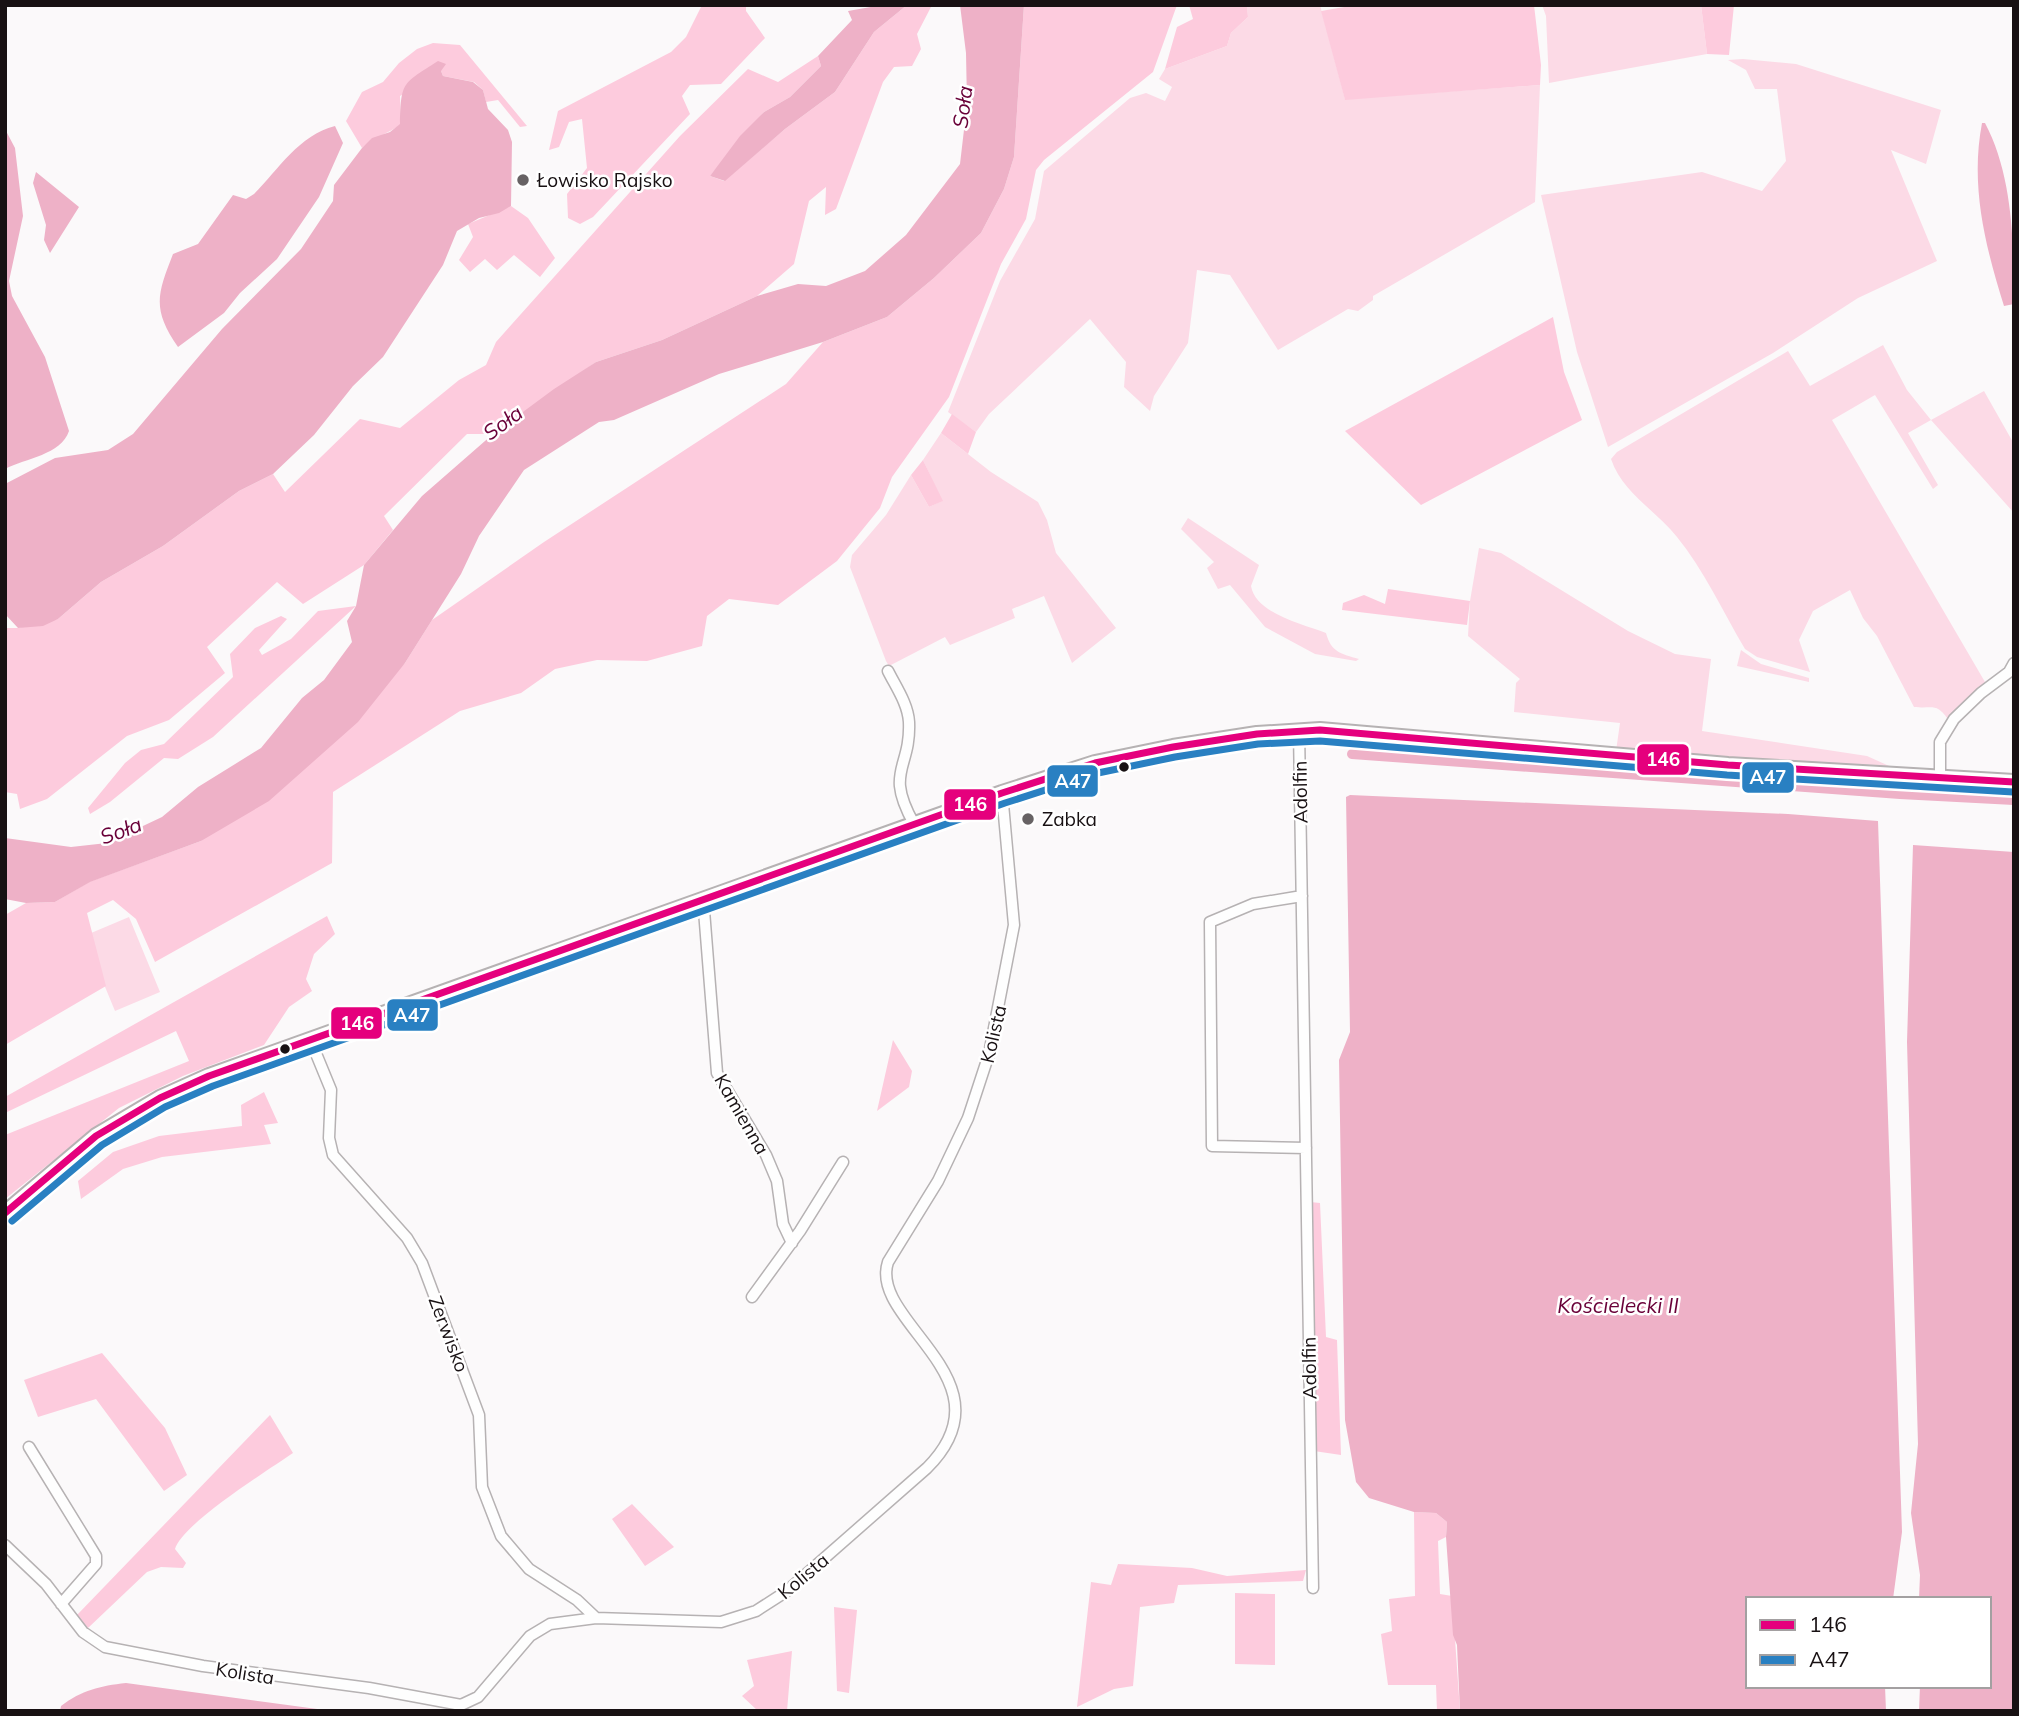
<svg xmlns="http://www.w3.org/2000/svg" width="2019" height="1716" viewBox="0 0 2019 1716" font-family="Mulish,sans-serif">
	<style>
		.green { fill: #fcdae6 }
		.forest { fill: #fdcbdd }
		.water { fill: #eeb1c7 }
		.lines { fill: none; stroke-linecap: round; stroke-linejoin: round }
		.canal { stroke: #eeb1c7; stroke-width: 10 }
		.street-casing { stroke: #b6b2b3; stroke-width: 13 }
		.secondary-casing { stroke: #b6b2b3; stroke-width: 18 }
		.street { stroke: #fefefe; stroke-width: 10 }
		.secondary { stroke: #fefefe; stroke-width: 14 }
		.bus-1-casing { stroke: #fff; stroke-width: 12 }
		.bus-2-casing { stroke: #fff; stroke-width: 12 }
		.bus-1 { stroke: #e5007d; stroke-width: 7 }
		.bus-2 { stroke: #2980c2; stroke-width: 7 }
		.poi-dot { fill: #676264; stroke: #fff; stroke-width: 2.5 }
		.bus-dot { fill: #181113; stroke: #fff; stroke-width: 2.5 }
		.labels { text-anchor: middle; stroke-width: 5; stroke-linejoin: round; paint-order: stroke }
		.poi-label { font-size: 19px; fill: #181113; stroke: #fff; text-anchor: start }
		.street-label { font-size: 19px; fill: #181113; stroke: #fff }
		.water-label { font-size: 21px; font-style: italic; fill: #690038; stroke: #fff }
		.line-badge { stroke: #fff; stroke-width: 2.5 }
		.badge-label { font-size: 19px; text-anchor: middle; font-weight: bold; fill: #fff }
	</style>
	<rect width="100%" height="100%" fill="#fbf9fa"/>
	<path class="green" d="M 1247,5 L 1320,5 L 1345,99 L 1540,85 L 1535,202 L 1373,296 L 1373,300 L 1358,311 L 1348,309 L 1278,350 L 1230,275 L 1197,270 L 1188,343 L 1154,396 L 1150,411 L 1124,387 L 1126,362 L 1090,319 L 989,414 L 976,432 L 948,412 L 1000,281 L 1035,219 L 1044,171 L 1130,98 L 1146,93 L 1165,101 L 1172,87 L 1159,79 L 1165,69 L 1227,46 L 1231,33 L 1248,17 Z
		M 1542,5 L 1701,5 L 1707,54 L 1549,83 L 1546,16 Z
		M 1743,59 L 1796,64 L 1941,110 L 1926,164 L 1891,150 L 1937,261 L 1858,298 L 1773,353 L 1608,447 L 1577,352 L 1541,195 L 1702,172 L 1762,191 L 1786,161 L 1777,89 L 1755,89 L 1746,70 L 1728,60 Z
		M 1883,345 L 1907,390 L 1931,420 L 1984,391 L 2014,444 L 2014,513 L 1931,420 L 1908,433 L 1938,485 L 1933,489 L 1875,395 L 1832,420 L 1985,682 L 1950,722 C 1936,702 1935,709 1914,707 L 1877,636 L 1863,618 L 1850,590 L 1813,611 L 1799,640 L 1810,672 L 1757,657 L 1745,649 C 1723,612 1704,570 1677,537 C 1656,510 1623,494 1611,459 L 1617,452 L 1788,351 L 1810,386 Z
		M 941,433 L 991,472 L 1038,502 L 1047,520 L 1056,553 L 1116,628 L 1072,663 L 1044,596 L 1012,609 L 1015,618 L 950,645 L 945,637 L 889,666 L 886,661 L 850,567 L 852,555 L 886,515 L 911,475 L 929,507 L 942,501 L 923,460 Z
		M 1188,518 L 1259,565 L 1251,586 C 1256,614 1303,624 1326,633 C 1331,652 1341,654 1359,659 L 1356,661 L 1315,654 L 1265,627 L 1230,585 L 1218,589 L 1207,568 L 1214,562 L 1181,529 Z
		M 1479,548 L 1501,553 L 1628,631 L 1675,654 L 1711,659 L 1702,731 L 1867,756 L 1907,774 L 1616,751 L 1620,723 L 1514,712 L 1516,683 L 1520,679 L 1468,636 L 1470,601 Z
		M 1741,650 L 1761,664 L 1809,678 L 1809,682 L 1737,666 Z
		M 129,917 L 160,992 L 115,1011 L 84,936 Z"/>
	<path class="forest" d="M 702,5 L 746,5 L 746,11 L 765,38 L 721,84 L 690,85 L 682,96 L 690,114 L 593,217 L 580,224 L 568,218 L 567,194 L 587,168 L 582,119 L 569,122 L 559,147 L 549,150 L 558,111 L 671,52 L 686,37 Z
		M 907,5 L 932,5 L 917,34 L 921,49 L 912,66 L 894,67 L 883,82 L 836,209 L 825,215 L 826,187 L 809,201 L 794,264 L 757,296 L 662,340 L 596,362 L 493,434 L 467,434 L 384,516 L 393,530 L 364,565 L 303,604 L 277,582 L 207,647 L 225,673 L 169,720 L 127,736 L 47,799 L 20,809 L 17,794 L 5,792 L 5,628 L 18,628 L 58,619 L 101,582 L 163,546 L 239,491 L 273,474 L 285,492 L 360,419 L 400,428 L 459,380 L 486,365 L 496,342 L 680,136 L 748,69 L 778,82 L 818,56 L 821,66 L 790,97 L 764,112 L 710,176 L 724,181 L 785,129 L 835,92 L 874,32 Z
		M 1024,5 L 1177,5 L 1153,72 L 1044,160 L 1036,170 L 1026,219 L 1001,264 L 949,397 L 892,477 L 880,508 L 837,561 L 778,605 L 729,599 L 707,616 L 702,646 L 647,661 L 597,660 L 555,669 L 521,693 L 460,711 L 333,792 L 332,863 L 155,962 L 136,919 L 113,900 L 87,913 L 106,986 L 5,1045 L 5,915 L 26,903 L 55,902 L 89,882 L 201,841 L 405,663 L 432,620 L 544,542 L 786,384 L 823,342 L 887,317 L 934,278 L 981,233 L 1004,189 L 1014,157 Z
		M 1189,5 L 1247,5 L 1248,17 L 1231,33 L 1227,46 L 1165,69 L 1177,27 L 1193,19 Z
		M 1356,5 L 1534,5 L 1541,65 L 1540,85 L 1345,100 L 1321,11 Z
		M 1701,5 L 1734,5 L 1729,55 L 1707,54 Z
		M 433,43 L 460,45 L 527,126 L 520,127 L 498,100 L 486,102 L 483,90 L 474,82 L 443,76 L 441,71 L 400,96 L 401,124 C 388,134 374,137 362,148 L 346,121 L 362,92 L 383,82 L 399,63 L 417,49 Z
		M 511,206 L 528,218 L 555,258 L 540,277 L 514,255 L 497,270 L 485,259 L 470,272 L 459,260 L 473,237 L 468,224 Z
		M 1553,317 L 1564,372 L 1582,420 L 1421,505 L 1345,431 Z
		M 952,414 L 976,432 L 968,454 L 941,433 Z
		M 923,460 L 943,501 L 929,507 L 911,475 Z
		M 1388,589 L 1470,601 L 1467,625 L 1342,610 L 1343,603 L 1364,595 L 1385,604 Z
		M 356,606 L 213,737 L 178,759 L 164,758 L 110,802 L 90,814 L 88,808 L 125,763 L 141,750 L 164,744 L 233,677 L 230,654 L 255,628 L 281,616 L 287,619 L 259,650 L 262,655 L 291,639 L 318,611 Z
		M 327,916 L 335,934 L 314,954 L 306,979 L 312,991 L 289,1007 L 264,1045 L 183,1076 L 119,1108 L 5,1199 L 5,1135 L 189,1061 L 176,1031 L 5,1113 L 5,1097 Z
		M 893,1040 L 912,1071 L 909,1087 L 877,1111 Z
		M 264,1092 L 278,1123 L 264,1125 L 271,1144 L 162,1157 L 123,1169 L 81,1199 L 78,1181 L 113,1152 L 159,1136 L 242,1126 L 241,1105 Z
		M 1310,1202 L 1320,1203 L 1326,1337 L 1337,1340 L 1341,1455 L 1314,1451 Z
		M 102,1353 L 165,1428 L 187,1475 L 164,1491 L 96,1399 L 38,1417 L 24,1380 Z
		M 270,1415 L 293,1453 C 267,1471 183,1523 175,1549 L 186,1563 L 183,1568 L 161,1567 L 147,1572 L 88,1628 L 77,1615 Z
		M 632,1504 L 674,1547 L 645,1566 L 612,1519 Z
		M 1414,1512 L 1436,1513 L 1447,1522 L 1446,1537 L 1438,1541 L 1440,1594 L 1452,1596 L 1460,1711 L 1437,1711 L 1436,1685 L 1388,1685 L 1381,1634 L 1392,1631 L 1389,1599 L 1415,1596 Z
		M 1118,1564 L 1192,1568 L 1227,1576 L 1306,1570 L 1303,1581 L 1178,1585 L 1174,1603 L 1140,1607 L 1133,1686 L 1114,1689 L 1077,1707 L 1091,1582 L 1111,1585 Z
		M 1235,1593 L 1275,1594 L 1275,1665 L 1235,1664 Z
		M 834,1607 L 857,1610 L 849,1693 L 837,1691 Z
		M 792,1651 L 787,1711 L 758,1711 L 742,1696 L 754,1686 L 747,1660 Z"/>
	<path class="water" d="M 882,5 L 907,5 L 874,32 L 835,92 L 785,129 L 725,181 L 710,176 L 740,136 L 764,112 L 790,97 L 821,66 L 818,56 L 852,20 L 848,11 Z
		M 960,5 L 1024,5 L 1014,157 L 1004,189 L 981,233 L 934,278 L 887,317 L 823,342 L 719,374 L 614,420 L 599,422 L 524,470 L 479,536 L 461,574 L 405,663 L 358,722 L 269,801 L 201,841 L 90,882 L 55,902 L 26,903 L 5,899 L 5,838 L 71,847 L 107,843 L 162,817 L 198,787 L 261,748 L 302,698 L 324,680 L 352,642 L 347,621 L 356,606 L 364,565 L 422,496 L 493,434 L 554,389 L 596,362 L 662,340 L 757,296 L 798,284 L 826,286 L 865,271 L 906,235 L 960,164 L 967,104 L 966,53 Z
		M 438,61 L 446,64 L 441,71 L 443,76 L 473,82 L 483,90 L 488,109 L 508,130 L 512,142 L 511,206 L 499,213 L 479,218 L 457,231 L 443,265 L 383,357 L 353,386 L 314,435 L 273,474 L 239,491 L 163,546 L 101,582 L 58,619 L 43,626 L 18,628 L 5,614 L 5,484 L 55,458 L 108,450 L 133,434 L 222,329 L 301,249 L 333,201 L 334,185 L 362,148 L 372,138 L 390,132 L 400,124 C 401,80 403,84 438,61 Z
		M 1982,123 L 1985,123 C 2013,176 2014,244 2014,304 L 2004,306 C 1985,245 1970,186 1982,123 Z
		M 335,126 L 343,143 L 319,197 L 277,259 L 240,293 L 224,313 L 178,347 C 152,309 157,295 173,254 L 198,244 L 233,195 L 246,199 L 254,194 C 279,169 299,135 335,126 Z
		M 5,129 L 15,148 L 23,216 L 9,281 L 12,296 L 45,357 L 69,431 C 61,455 26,458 5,469 Z
		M 36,172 L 79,207 L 50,253 L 44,240 L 46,225 L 33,183 Z
		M 1350,795 L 1788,814 L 1878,821 L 1902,1532 L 1893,1599 L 1748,1599 L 1748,1686 L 1885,1686 L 1886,1711 L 1460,1711 L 1457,1645 L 1453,1635 L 1446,1537 L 1447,1522 L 1436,1513 L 1414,1512 L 1369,1498 L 1356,1482 L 1345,1420 L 1339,1060 L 1350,1032 L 1346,797 Z
		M 1913,845 L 2014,852 L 2014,1711 L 1919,1711 L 1920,1686 L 1989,1686 L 1989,1599 L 1919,1599 L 1920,1575 L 1911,1513 L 1918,1444 L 1907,1042 Z
		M 126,1683 L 332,1711 L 60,1711 L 61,1706 C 82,1690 100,1686 126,1683 Z"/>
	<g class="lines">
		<path class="canal" d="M 1352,754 L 1900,794 L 2014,800"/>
		<g class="street-casing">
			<path id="street" d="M 888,671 C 896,687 908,704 909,722 C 911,770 884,770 914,824
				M 1299,730 L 1313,1588
				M 1940,778 L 1940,742 L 1954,719 L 1981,693 L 2009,672 L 2014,663
				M 1302,896 L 1253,904 L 1210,922 L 1212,1146 L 1306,1148
				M 703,898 L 717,1073 L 766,1155 L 777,1181 L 783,1224 L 792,1243
				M 310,1039 L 331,1090 L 329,1138 L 333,1155 L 407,1238 L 422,1263 L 479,1415 L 482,1487 L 501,1536 L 529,1569 L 577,1600 L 596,1618
				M 752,1297 L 800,1231 L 843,1162
				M 29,1447 L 96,1556 L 96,1564 L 61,1604
				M 5,1545 L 46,1584 L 83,1632 L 105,1647 L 203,1666 L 369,1688 L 461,1705 L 478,1697 L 530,1636 L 550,1624 L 596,1618 L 721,1622 L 756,1611 L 787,1591 L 927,1468 C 1015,1380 868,1322 888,1262 L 938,1181 L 968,1118 L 989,1054 L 1014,925 L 1002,793"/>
		</g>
		<g class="secondary-casing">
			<path id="secondary" d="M 5,1213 L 96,1136 L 160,1098 L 209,1076 L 1002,793 L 1095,763 L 1173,747 L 1257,734 L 1320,730 L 1728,765 L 2014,782"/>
		</g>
		<use href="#street" class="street"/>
		<use href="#secondary" class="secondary"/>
		<g class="bus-1-casing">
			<path id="bus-1" d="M 5,1213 L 96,1136 L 160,1098 L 209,1076 L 1002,793 L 1095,763 L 1173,747 L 1257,734 L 1320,730 L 1728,765 L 2014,782"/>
		</g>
		<g class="bus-2-casing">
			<path id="bus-2" d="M 12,1221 L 102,1145 L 165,1107 L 213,1086 L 1005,803 L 1098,773 L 1175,757 L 1258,744 L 1320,741 L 1727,775 L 2013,792"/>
		</g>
		<use href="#bus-1" class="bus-1"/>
		<use href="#bus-2" class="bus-2"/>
	</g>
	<g class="poi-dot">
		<circle cx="523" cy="180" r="7"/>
		<circle cx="1028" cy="819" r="7"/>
	</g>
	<g class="bus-dot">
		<circle cx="1124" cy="767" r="6"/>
		<circle cx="285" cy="1049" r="6"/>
	</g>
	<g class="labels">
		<g class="poi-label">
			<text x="537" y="187">Łowisko Rajsko</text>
			<text x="1042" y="826">Zabka</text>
		</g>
		<g class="street-label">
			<text transform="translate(1300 792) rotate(-91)" y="7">Adolfin</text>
			<text transform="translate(993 1034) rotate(-77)" y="7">Kolista</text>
			<text transform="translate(742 1114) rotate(60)" y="7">Kamienna</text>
			<text transform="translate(449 1334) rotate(69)" y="7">Zerwisko</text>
			<text transform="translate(1309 1368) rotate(-91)" y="7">Adolfin</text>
			<text transform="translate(803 1576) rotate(-40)" y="7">Kolista</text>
			<text transform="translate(245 1673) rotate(9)" y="7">Kolista</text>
		</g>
		<g class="water-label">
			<text transform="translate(963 107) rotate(-83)" y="7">Soła</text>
			<text transform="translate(503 423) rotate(-36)" y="7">Soła</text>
			<text transform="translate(121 831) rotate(-20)" y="7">Soła</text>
			<text x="1618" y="1313">Kościelecki II</text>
		</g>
	</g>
	<g class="line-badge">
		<rect x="1636" y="743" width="54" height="33" rx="7" fill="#e5007d"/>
		<rect x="1741" y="761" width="54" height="33" rx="7" fill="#2980c2"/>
		<rect x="1046" y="764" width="53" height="34" rx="7" fill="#2980c2"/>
		<rect x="943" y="788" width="54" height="33" rx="7" fill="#e5007d"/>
		<rect x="386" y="998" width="53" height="34" rx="7" fill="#2980c2"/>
		<rect x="330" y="1006" width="53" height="34" rx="7" fill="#e5007d"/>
	</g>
	<g class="badge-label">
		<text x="1663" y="766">146</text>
		<text x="1768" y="784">A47</text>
		<text x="1073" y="788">A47</text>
		<text x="970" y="811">146</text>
		<text x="412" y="1022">A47</text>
		<text x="357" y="1030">146</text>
	</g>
	<rect width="2019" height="1716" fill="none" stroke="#181113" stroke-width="14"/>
	<rect x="1746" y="1597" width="245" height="91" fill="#ffffff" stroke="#a3a0a1" stroke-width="2"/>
	<rect x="1760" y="1620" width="35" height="10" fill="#e5007d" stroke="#a3a0a1" stroke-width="2"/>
	<text x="1809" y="1632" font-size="21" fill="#181113">146</text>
	<rect x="1760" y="1655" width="35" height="10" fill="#2980c2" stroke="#a3a0a1" stroke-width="2"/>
	<text x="1809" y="1667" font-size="21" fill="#181113">A47</text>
</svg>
